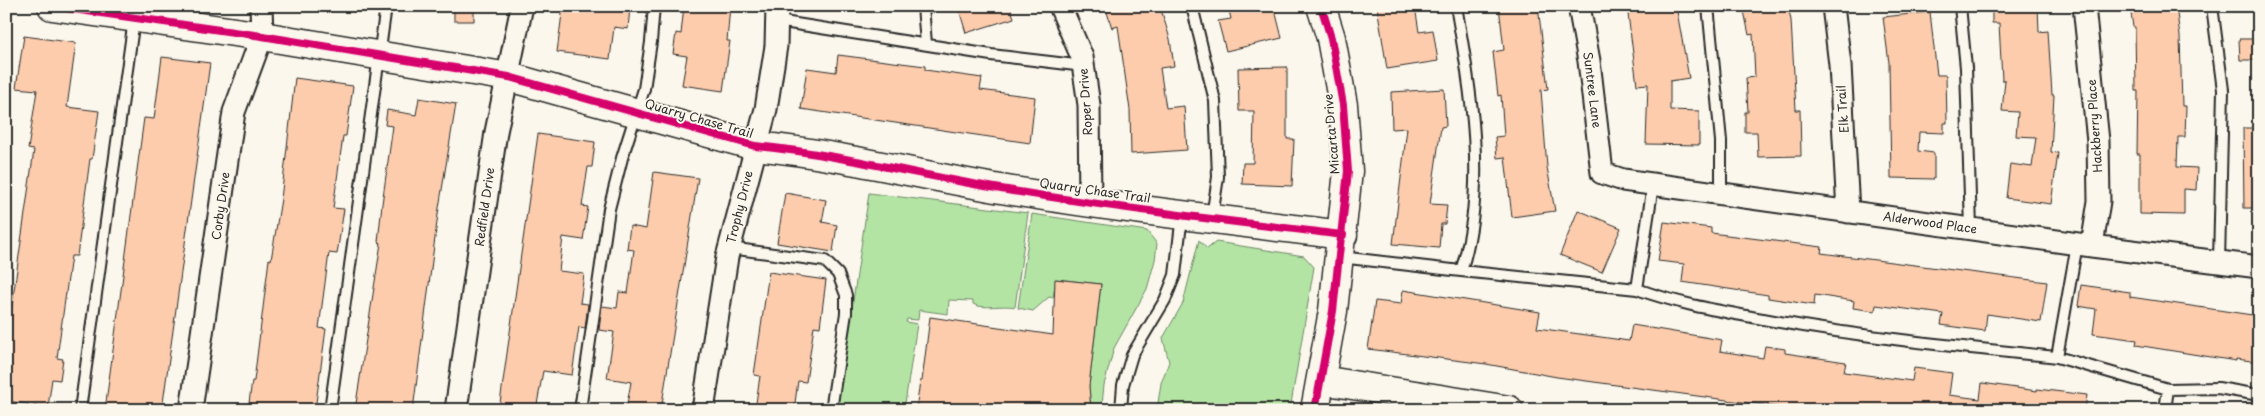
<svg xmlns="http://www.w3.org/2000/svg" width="2265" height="416" viewBox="0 0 2265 416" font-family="'Playpen Sans',sans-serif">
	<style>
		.green { fill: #b3e4a4; stroke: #6f8868 }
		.building { fill: #fdccac; stroke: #2b2b2b }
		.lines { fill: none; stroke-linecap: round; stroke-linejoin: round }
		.lane-casing { stroke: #2b2b2b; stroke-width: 14 }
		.street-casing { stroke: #2b2b2b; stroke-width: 25 }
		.secondary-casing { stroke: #2b2b2b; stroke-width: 31 }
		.lane { stroke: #fbf7ec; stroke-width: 10 }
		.street { stroke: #fbf7ec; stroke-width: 21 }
		.secondary { stroke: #fbf7ec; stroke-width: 28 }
		.cycleway-casing { stroke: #fbf7ec; stroke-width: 11 }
		.cycleway { stroke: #d6006c; stroke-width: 8 }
		.labels { text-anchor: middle; stroke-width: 4; stroke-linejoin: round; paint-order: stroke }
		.street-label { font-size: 12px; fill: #2b2b2b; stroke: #fbf7ec }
	</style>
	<rect width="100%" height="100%" fill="#fbf7ec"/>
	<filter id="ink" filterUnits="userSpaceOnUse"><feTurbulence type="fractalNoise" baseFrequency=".02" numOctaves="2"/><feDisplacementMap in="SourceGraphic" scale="10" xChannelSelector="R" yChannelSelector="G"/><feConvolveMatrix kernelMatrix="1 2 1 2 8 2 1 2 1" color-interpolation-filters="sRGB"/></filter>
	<g filter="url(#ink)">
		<path class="green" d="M 869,193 L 1028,213 L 1015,307 C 1003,304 983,310 973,304 L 973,301 L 949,300 L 948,314 L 919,310 L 918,320 L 907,319 L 906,322 L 917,324 L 904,410 L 837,410 Z
			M 1032,214 L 1147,231 L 1157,244 L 1155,260 L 1147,289 L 1114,348 L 1104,385 L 1102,405 L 1090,403 L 1089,386 L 1101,284 L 1056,279 L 1053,298 L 1049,297 L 1033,311 L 1018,308 Z
			M 1199,240 L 1207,249 L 1216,242 L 1304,256 L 1314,267 L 1290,410 L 1157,410 L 1161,383 L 1169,362 L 1163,338 L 1183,303 Z"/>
		<path class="building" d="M 454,6 L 474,6 L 474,21 L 454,21 Z
			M 563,6 L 630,7 L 628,29 L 614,27 L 610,59 L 557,52 Z
			M 684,6 L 730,6 L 727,41 L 730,41 L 723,91 L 682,85 L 687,56 L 673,54 L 676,33 L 681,34 Z
			M 958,6 L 1010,6 L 1014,18 L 966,33 Z
			M 1105,6 L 1160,6 L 1170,39 L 1174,66 L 1160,68 L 1166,108 L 1184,106 L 1187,150 L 1131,154 L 1130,110 L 1118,26 L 1112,28 Z
			M 1228,6 L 1274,6 L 1282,38 L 1226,51 L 1218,21 L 1231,19 Z
			M 1377,6 L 1415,6 L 1419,32 L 1433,30 L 1438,61 L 1387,69 Z
			M 1499,6 L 1538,6 L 1548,89 L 1541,90 L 1547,167 L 1555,211 L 1512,217 L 1505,157 L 1497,158 L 1495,137 L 1504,136 L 1501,95 L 1498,96 L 1493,52 L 1504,50 Z
			M 1627,6 L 1676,6 L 1689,78 L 1670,81 L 1670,110 L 1699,111 L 1699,145 L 1646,144 L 1648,84 L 1637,85 Z
			M 1743,6 L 1788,6 L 1791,20 L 1796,110 L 1800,110 L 1801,156 L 1758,157 L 1757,132 L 1745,132 L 1745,112 L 1748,112 L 1746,78 L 1755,77 L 1753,34 L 1749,35 Z
			M 1992,6 L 2038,6 L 2039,32 L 2048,31 L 2052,95 L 2054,95 L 2051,152 L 2058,153 L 2051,204 L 2006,198 L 2010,164 L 2032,167 L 2036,137 L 2016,136 L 2018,112 L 2002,111 L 2005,80 L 2002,80 L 1999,23 L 1992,23 Z
			M 2130,6 L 2176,6 L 2180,36 L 2182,106 L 2186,106 L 2185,137 L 2178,137 L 2177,167 L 2197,168 L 2196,190 L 2184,189 L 2184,215 L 2140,214 L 2140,154 L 2137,154 L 2138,91 L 2136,91 L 2135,27 L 2133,27 Z
			M 1930,12 L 1937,75 L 1946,75 L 1947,123 L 1944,123 L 1944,133 L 1919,132 L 1918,151 L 1934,153 L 1934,179 L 1891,178 L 1889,63 L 1883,17 Z
			M 24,36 L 76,43 L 67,107 L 99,111 L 92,159 L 90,159 L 77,256 L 71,256 L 57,358 L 63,359 L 60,380 L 52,379 L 48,407 L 6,401 L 6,347 L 34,150 L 28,149 L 37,90 L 16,88 Z
			M 2239,39 L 2259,39 L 2259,60 L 2240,60 Z
			M 838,55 L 925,66 L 925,70 L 982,78 L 980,90 L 1035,97 L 1030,143 L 801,109 L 807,68 L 836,72 Z
			M 162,57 L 210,63 L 162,410 L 105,410 L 144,118 L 154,119 Z
			M 1287,67 L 1287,139 L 1294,139 L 1292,186 L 1242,184 L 1243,163 L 1253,163 L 1254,111 L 1239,111 L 1238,68 Z
			M 295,78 L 353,86 L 346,136 L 343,136 L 333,208 L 344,209 L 337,254 L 329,253 L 319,328 L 326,329 L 315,410 L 248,410 L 252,381 L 254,381 L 269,259 L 271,260 L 281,199 Z
			M 1444,89 L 1446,126 L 1441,127 L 1430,204 L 1447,205 L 1445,224 L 1441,224 L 1439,248 L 1393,244 L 1407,128 L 1392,129 L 1391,92 Z
			M 419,98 L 456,104 L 438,214 L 413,410 L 355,410 L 381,243 L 378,242 L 382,204 L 393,126 L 385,125 L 387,110 L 416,115 Z
			M 2243,128 L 2259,128 L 2259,208 L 2244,208 Z
			M 538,134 L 595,142 L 592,167 L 588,167 L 582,206 L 588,207 L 583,240 L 563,237 L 559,271 L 584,274 L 580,303 L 588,304 L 585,328 L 579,327 L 572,375 L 543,371 L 536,410 L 499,410 Z
			M 654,172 L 698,178 L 661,410 L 626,410 L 631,382 L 607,378 L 614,332 L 599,330 L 602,306 L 617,308 L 619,292 L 628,293 L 634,250 L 627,249 L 630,226 L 646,229 Z
			M 785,193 L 826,200 L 822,222 L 837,225 L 833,252 L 777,243 Z
			M 1578,210 L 1621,228 L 1602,272 L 1560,255 Z
			M 1664,222 L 1711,228 L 1711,233 L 1822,247 L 1821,253 L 2047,282 L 2041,322 L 1987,314 L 1985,331 L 1941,325 L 1943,314 L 1876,305 L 1875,311 L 1853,308 L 1854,301 L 1815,295 L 1814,305 L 1768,298 L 1768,295 L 1682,282 L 1684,264 L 1658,261 Z
			M 769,272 L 826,280 L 820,327 L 814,326 L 806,382 L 798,381 L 794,410 L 755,410 L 760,376 L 754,375 Z
			M 1055,279 L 1101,284 L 1089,386 L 1091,410 L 916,410 L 920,381 L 922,381 L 930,317 L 1053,335 Z
			M 2081,285 L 2130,292 L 2130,297 L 2259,316 L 2259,362 L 2236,359 L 2236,361 L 2136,345 L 2137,340 L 2093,334 L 2096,309 L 2078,306 Z
			M 1403,290 L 1540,312 L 1537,328 L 1629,341 L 1632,325 L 1722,340 L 1720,351 L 1763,358 L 1765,346 L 1785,349 L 1785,353 L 1846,362 L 1844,372 L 1912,381 L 1914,368 L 1952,373 L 1949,395 L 1980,399 L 1982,383 L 2037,391 L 2037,389 L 2087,395 L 2085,410 L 1786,410 L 1786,408 L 1557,377 L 1486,364 L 1368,349 L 1375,301 L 1401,304 Z"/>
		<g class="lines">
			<g class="lane-casing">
				<path id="lane" d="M 923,6 L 926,44
					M 1192,6 L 1215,101 L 1218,177 L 1212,217
					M 1708,6 L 1721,141 L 1721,194
					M 1960,6 L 1966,68 L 1971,229
					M 2212,6 L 2223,90 L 2219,262
					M 777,21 L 991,55 L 1084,66
					M 730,248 L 825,261 L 838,274 L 846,295 L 846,313 L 831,410
					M 1340,257 L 1461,271 C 1488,187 1471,91 1456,6
					M 1461,271 L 1637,289 L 1653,185
					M 1637,289 C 1678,304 1720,311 1763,319 C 1860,337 1959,347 2057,357 L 2077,244
					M 2057,357 L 2168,389 L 2165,410
					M 2168,389 L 2218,388 L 2259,395
					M 80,410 L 134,19
					M 330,410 L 386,6
					M 580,410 L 609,209 L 622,158 L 644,89 L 651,42 L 654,6
					M 1121,410 L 1123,385 L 1132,355 L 1165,300 L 1175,275 L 1182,215"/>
			</g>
			<g class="street-casing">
				<path id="street" d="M 1060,6 L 1082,57 L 1089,105 L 1090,203
					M 1579,6 L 1589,61 L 1602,173 L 1623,180 L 2092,246 L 2259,267
					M 1833,6 L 1840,65 L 1848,212
					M 2084,6 L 2098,141 L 2099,201 L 2092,246
					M 191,410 L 234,112 L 262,36 L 261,6
					M 456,410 L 496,132 L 522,6
					M 703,410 L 727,257 L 766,109 L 776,46 L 777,6"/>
			</g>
			<g class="secondary-casing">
				<path id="secondary" d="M 52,6 L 262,36 L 509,77 L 755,146 C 838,154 919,175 1001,189 C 1114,208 1229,221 1343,235
					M 1321,380 L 1509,410
					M 1315,410 L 1333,311 L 1348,171 L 1343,105 L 1331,38 L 1321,6"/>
			</g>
			<use href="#lane" class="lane"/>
			<use href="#street" class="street"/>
			<use href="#secondary" class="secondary"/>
			<g class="cycleway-casing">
				<path id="cycleway" d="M 52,6 L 262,36 L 509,77 L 755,146 C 838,154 919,175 1001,189 C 1114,208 1229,221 1343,235
					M 1315,410 L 1333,311 L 1348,171 L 1343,105 L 1331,38 L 1321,6"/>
			</g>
			<use href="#cycleway" class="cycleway"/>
		</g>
	</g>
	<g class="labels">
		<g class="street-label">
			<text transform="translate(1592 90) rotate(83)" y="4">Suntree Lane</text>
			<text transform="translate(1086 102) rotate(-94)" y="4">Roper Drive</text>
			<text transform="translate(1843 109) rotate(-94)" y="4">Elk Trail</text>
			<text transform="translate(699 119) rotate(16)" y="4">Quarry Chase Trail</text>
			<text transform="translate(2095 126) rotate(-94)" y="4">Hackberry Place</text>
			<text transform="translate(1332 134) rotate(-95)" y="4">Micarta Drive</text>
			<text transform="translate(1095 191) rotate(8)" y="4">Quarry Chase Trail</text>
			<text transform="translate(221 206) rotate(-82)" y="4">Corby Drive</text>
			<text transform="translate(485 207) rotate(-82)" y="4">Redfield Drive</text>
			<text transform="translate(740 207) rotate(-76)" y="4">Trophy Drive</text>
			<text transform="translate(1930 223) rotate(8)" y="4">Alderwood Place</text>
		</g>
	</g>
	<rect width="2265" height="416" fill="none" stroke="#fbf7ec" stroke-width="25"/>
	<rect x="12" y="12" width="2240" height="391" fill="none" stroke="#2b2b2b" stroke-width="2" filter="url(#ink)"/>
</svg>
